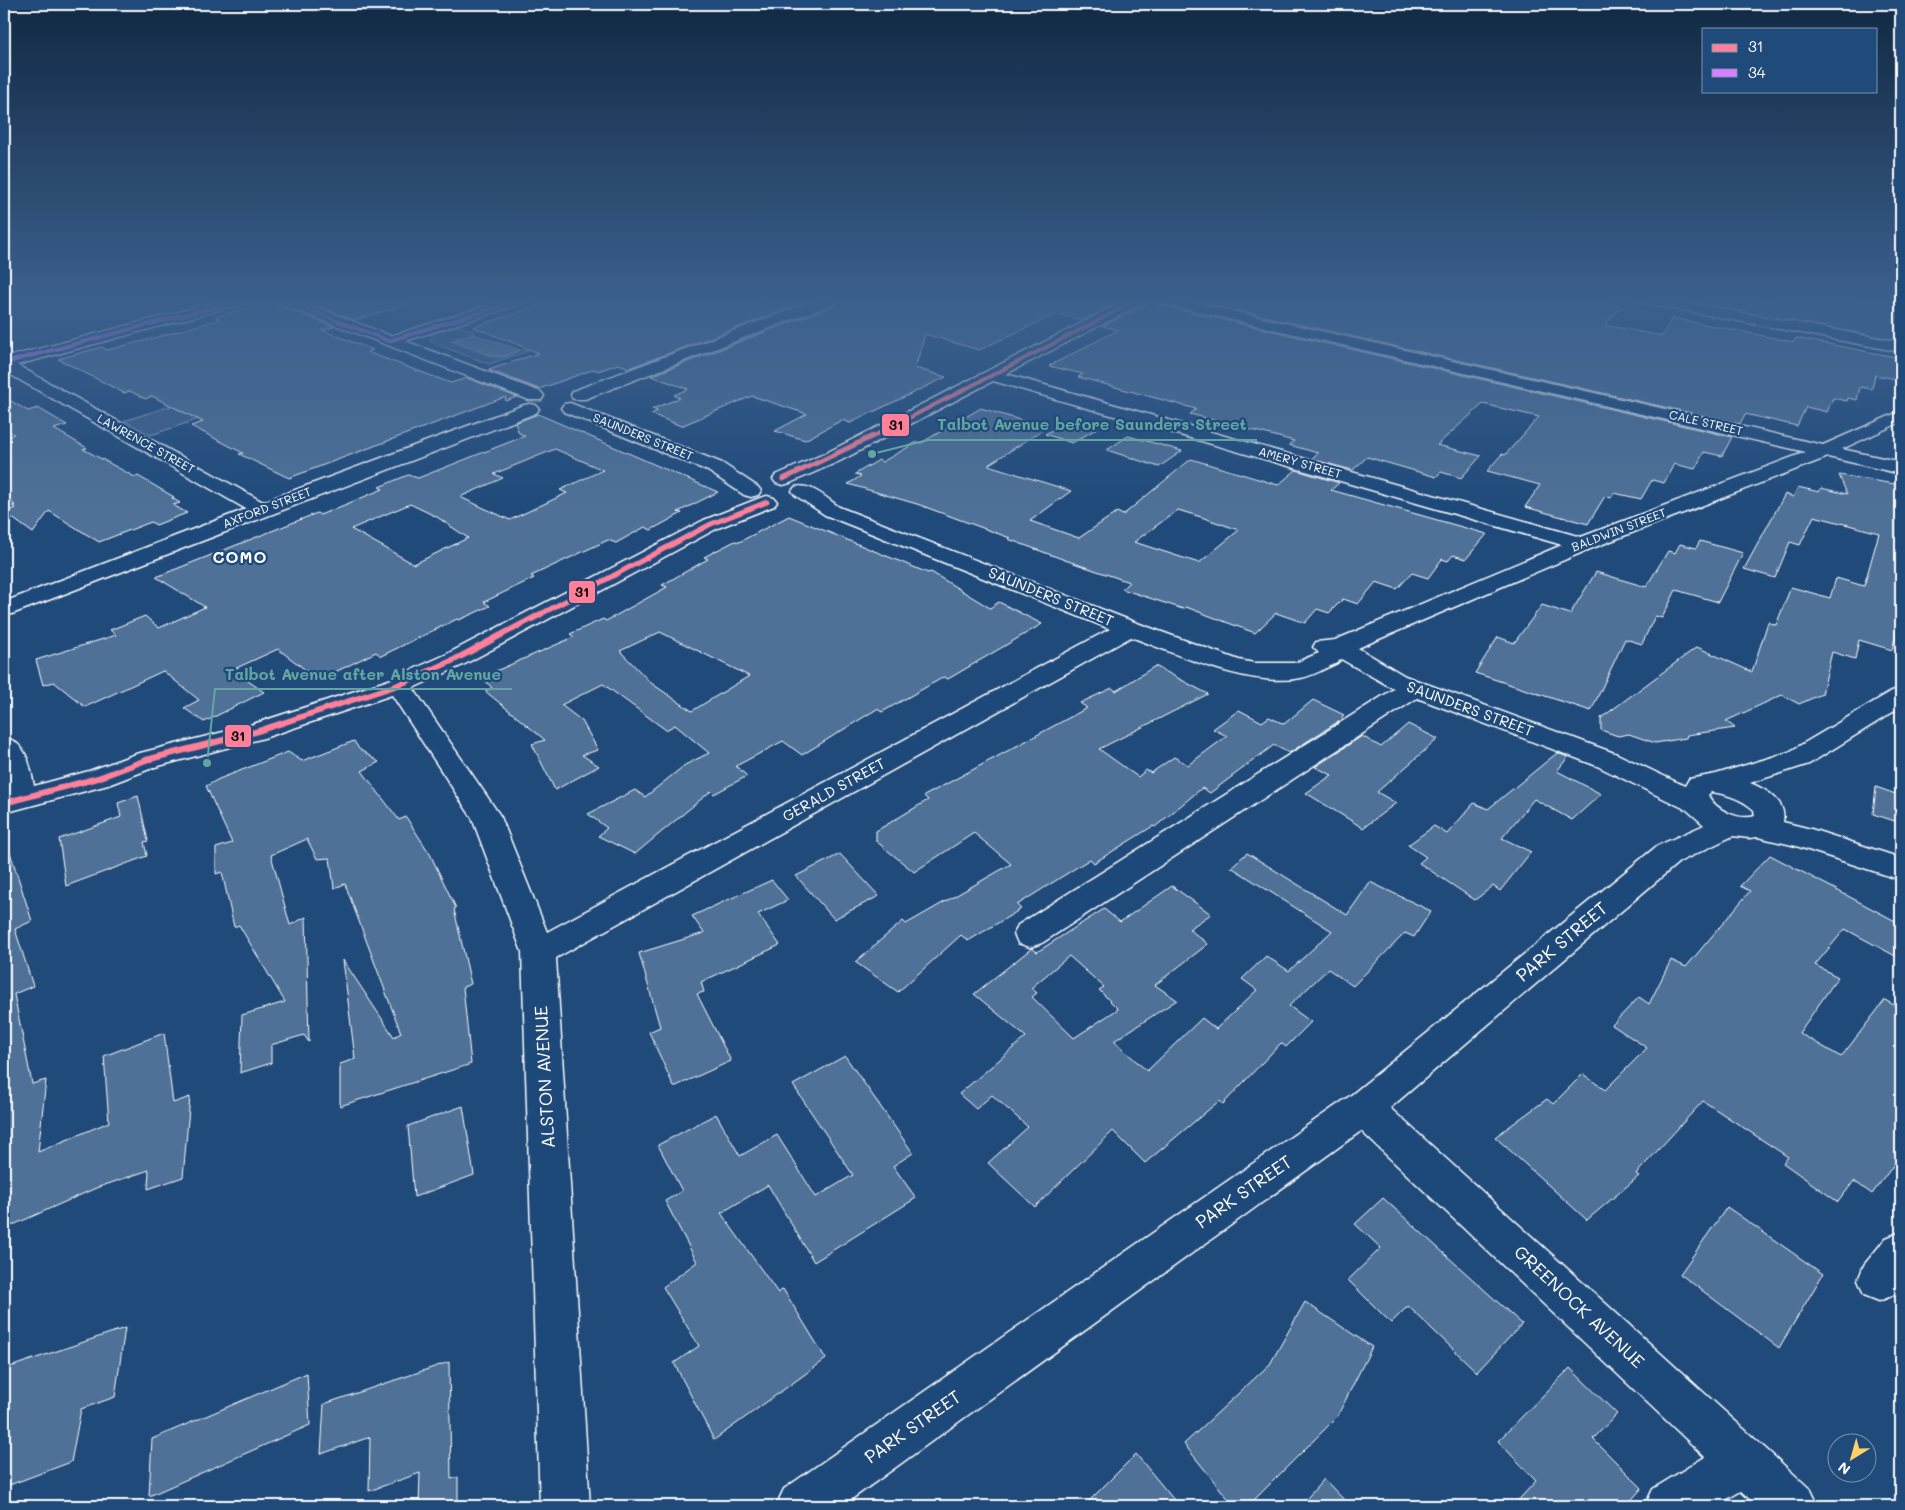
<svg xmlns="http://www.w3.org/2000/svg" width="1905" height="1510" viewBox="0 0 1905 1510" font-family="Mali,sans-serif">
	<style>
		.green { fill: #3c618b; stroke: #9eb0c5 }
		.water { fill: #6583a4; stroke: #a3b5c8 }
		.building { fill: #507197; stroke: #fff; fill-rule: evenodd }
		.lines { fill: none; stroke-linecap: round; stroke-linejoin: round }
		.minor-casing { stroke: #fff; stroke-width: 3 }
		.minor { fill: #1f4a7a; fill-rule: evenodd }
		.bus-1-far2-casing { stroke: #1f4a7a; stroke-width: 6 }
		.bus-1-far1-casing { stroke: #1f4a7a; stroke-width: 8 }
		.bus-1-casing { stroke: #1f4a7a; stroke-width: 10 }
		.bus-2-casing { stroke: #1f4a7a; stroke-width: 6 }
		.bus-1-far2 { stroke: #ff8098; stroke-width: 4 }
		.bus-1-far1 { stroke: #ff8098; stroke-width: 5 }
		.bus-1 { stroke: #ff8098; stroke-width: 6 }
		.bus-2 { stroke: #d880ff; stroke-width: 4 }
		.labels { text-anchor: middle; stroke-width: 4.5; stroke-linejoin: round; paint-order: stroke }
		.far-street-label { font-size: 12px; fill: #fff; stroke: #1f4a7a }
		.street-label { font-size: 15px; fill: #fff; stroke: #1f4a7a }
		.far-district-label { font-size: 16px; font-weight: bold; letter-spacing: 1px; fill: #fff; stroke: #1f4a7a }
		.near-street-label { font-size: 18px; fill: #fff; stroke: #1f4a7a }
		.leader { fill: none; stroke: #63a6a1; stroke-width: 2 }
		.callout-dot { fill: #63a6a1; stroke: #1f4a7a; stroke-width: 2 }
		.callout-label { font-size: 16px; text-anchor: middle; font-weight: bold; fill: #63a6a1; stroke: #1f4a7a; stroke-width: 4.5; stroke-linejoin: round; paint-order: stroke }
		.line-badge { stroke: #1f4a7a; stroke-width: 2 }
		.pale-badge-label { font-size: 14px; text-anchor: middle; font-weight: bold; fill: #111 }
	</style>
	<rect width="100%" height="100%" fill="#1f4a7a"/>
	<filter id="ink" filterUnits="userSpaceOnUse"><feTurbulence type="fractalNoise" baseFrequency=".02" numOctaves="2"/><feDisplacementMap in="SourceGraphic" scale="10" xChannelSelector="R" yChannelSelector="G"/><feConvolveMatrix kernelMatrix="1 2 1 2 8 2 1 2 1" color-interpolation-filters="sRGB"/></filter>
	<g filter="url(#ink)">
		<path class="green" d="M 1683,299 L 1901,299 L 1901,342 L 1680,302 Z
			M 454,324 L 475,332 L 451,341 L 494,357 L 504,357 L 524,349 L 528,351 L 489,364 L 430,342 L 432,335 L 429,333 Z
			M 211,393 L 238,406 L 151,435 L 124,421 Z"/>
		<path class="water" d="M 474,334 L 520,350 L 503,356 L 495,356 L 452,341 Z"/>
		<path class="building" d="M 299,299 L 408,299 L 409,304 L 355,320 Z
			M 561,299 L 814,299 L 629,368 L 618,364 L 598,371 L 595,369 L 539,389 L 489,370 L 539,353 L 473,327 Z
			M 841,299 L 1125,299 L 1083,320 L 1056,314 L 979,350 L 925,334 L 915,368 L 946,377 L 850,423 L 842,420 L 805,440 L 775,431 L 807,414 L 752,396 L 681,426 L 651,414 L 658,411 L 652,409 L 680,398 L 674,395 L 688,389 L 651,376 L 838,304 Z
			M 1149,299 L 1151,299 L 1155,304 L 1732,437 L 1722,456 L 1704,452 L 1695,469 L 1674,464 L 1664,483 L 1652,480 L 1641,499 L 1614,493 L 1611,498 L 1605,496 L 1588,524 L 1525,507 L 1540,485 L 1487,471 L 1502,454 L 1505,455 L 1539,417 L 1483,404 L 1437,445 L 1481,456 L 1461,478 L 1441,472 L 1436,477 L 1367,457 L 1353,470 L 1311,459 L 1318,453 L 1289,445 L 1294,441 L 1190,414 L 1196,409 L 1078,377 L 1083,374 L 1049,366 L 1118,330 L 1103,326 L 1146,304 Z
			M 1187,299 L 1584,299 L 1622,306 L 1605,325 L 1662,336 L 1672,318 L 1794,342 L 1796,338 L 1901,358 L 1901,380 L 1875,375 L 1872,389 L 1860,387 L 1857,400 L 1848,398 L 1847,401 L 1833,398 L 1827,412 L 1806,407 L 1797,426 L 1745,414 L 1740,424 Z
			M 273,301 L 275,304 L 334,327 L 322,330 L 373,350 L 367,352 L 451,383 L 467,378 L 517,397 L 506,401 L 505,397 L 289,478 L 239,454 L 243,453 L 191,426 L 203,422 L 152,396 L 145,399 L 130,391 L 124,393 L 58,359 L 102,347 L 107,350 L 147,340 L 220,319 L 215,317 Z
			M 4,397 L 28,411 L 38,408 L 67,425 L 54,429 L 87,448 L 83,449 L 135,477 L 138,476 L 174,497 L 172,498 L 180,503 L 173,505 L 187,513 L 156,525 L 151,522 L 99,542 L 49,511 L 33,533 L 4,512 L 16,508 L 12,506 L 15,505 L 4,497 L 4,437 L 14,434 L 4,428 Z
			M 981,408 L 1046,428 L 988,465 L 1071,491 L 1030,521 L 1079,538 L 1117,512 L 1123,515 L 1191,459 L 1278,485 L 1296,470 L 1339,483 L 1331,490 L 1487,534 L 1466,559 L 1453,555 L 1448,561 L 1442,559 L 1428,578 L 1412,573 L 1397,589 L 1376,582 L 1358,604 L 1343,599 L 1329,613 L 1317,609 L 1305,623 L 1276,613 L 1255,633 L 1186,607 L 1183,609 L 1122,589 L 1129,582 L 1065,560 L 1008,539 L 1010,538 L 917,504 L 848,484 L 861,476 L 855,474 L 879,460 L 882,462 L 917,442 L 921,443 ZM 1178,510 L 1201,517 L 1239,530 L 1199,563 L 1134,542 Z
			M 538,414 L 718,492 L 678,512 L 682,513 L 651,530 L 645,527 L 616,543 L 608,540 L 531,576 L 534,578 L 484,602 L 490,606 L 459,620 L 457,619 L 381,656 L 376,652 L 319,680 L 278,649 L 232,670 L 264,692 L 204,722 L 184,708 L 199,700 L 163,671 L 85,707 L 54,682 L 43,685 L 36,660 L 116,635 L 110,630 L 145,616 L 159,628 L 205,607 L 156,577 L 317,513 L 320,515 L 383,489 L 379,487 L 408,475 L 418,478 L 525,436 L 519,433 L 515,423 ZM 555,449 L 603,470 L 560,490 L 567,493 L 510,520 L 460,497 L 503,478 L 494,474 ZM 410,504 L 437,517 L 468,538 L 414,564 L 351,529 Z
			M 1069,421 L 1096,429 L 1072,443 L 1045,434 Z
			M 1128,436 L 1147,441 L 1182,451 L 1159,467 L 1107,450 Z
			M 1839,475 L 1901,485 L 1901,614 L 1892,650 L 1859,640 L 1855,659 L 1832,652 L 1822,694 L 1799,704 L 1782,695 L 1726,721 L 1735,728 L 1687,735 L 1686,738 L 1655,743 L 1629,734 L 1618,736 L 1601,730 L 1601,718 L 1697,647 L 1752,672 L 1768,622 L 1776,625 L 1791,587 L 1830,598 L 1836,578 L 1864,586 L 1879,533 L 1814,516 L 1800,545 L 1790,542 L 1775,578 L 1744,569 L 1785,494 L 1793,497 L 1798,487 L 1819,492 L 1821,488 L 1847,494 Z
			M 789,516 L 928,573 L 931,572 L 990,608 L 999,602 L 1042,624 L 948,679 L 944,677 L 882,712 L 877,709 L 802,755 L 783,741 L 736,766 L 747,776 L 714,794 L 711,791 L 635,854 L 598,836 L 607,828 L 588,814 L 635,790 L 645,797 L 685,765 L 709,753 L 675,725 L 666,730 L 603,684 L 561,705 L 582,721 L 598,750 L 582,755 L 599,766 L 555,790 L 532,744 L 545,740 L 485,691 L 492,688 L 482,677 L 574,637 L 570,634 L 603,619 L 606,621 L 667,587 L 662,585 L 708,559 L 704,557 L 735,541 L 739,542 ZM 660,632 L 749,676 L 692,711 L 651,683 L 620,651 Z
			M 1700,541 L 1743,553 L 1718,602 L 1676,590 L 1662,618 L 1655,616 L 1642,644 L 1625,639 L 1591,711 L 1475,673 L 1498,637 L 1514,643 L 1542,605 L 1570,614 L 1596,572 L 1646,587 L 1668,551 L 1675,553 L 1680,544 L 1696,548 Z
			M 1155,666 L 1208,694 L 1099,749 L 1138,777 L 1146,770 L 1151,773 L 1174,757 L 1188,765 L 1227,736 L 1213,729 L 1239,710 L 1262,722 L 1269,717 L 1284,724 L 1313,700 L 1344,715 L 1336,723 L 1289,753 L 1274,745 L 1210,793 L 1202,788 L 1155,827 L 1153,826 L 1094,863 L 1090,859 L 1017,905 L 1021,909 L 968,941 L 961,935 L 898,992 L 855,962 L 903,921 L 906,924 L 1011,864 L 974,833 L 914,872 L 876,841 L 876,831 L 928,800 L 924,796 L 1087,708 L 1080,703 L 1112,688 L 1116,691 Z
			M 1408,724 L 1438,739 L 1377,792 L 1396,803 L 1363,828 L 1306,793 L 1332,775 L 1315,767 L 1362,736 L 1381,747 Z
			M 354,741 L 359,749 L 379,762 L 362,771 L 399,820 L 406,817 L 430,854 L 456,908 L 454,909 L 471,984 L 463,987 L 471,1064 L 340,1106 L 340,1064 L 355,1059 L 343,960 L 394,1037 L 401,1033 L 345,884 L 334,888 L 330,858 L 317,859 L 307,839 L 271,855 L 290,925 L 306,917 L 309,1042 L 304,1035 L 271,1045 L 271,1063 L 240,1073 L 242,1015 L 285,1002 L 239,925 L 234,927 L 222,872 L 216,874 L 216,848 L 232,843 L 206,786 L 219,779 L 288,752 L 302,761 Z
			M 1557,753 L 1568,757 L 1557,771 L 1601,794 L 1572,820 L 1534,799 L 1502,838 L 1531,852 L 1500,891 L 1493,886 L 1475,900 L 1419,863 L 1426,857 L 1408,845 L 1434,826 L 1447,834 L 1474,803 L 1488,809 Z
			M 1876,787 L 1901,796 L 1901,823 L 1873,814 Z
			M 138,796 L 148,841 L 144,842 L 147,856 L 66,886 L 59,839 L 121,817 L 118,803 Z
			M 8,846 L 32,921 L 15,929 L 33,986 L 14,994 L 32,1084 L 46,1080 L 38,1152 L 109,1122 L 104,1056 L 164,1033 L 173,1103 L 190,1097 L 183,1177 L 148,1189 L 149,1170 L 96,1188 L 4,1229 L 4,847 Z
			M 1247,853 L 1347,915 L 1370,882 L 1431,911 L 1414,937 L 1405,933 L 1353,986 L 1328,969 L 1289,1006 L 1311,1022 L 1286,1047 L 1281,1043 L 1223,1104 L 1219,1101 L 1145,1163 L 1113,1131 L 1035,1207 L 988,1163 L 1028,1127 L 992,1095 L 976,1109 L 959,1094 L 1026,1037 L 974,994 L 1032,948 L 1037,952 L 1104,909 L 1120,922 L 1172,886 L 1211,914 L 1189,929 L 1208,944 L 1155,985 L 1177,1000 L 1114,1041 L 1147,1071 L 1202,1018 L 1216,1029 L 1257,990 L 1242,979 L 1266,956 L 1289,971 L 1332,931 L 1231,867 ZM 1069,956 L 1104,987 L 1099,990 L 1118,1009 L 1074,1038 L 1032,997 L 1037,993 L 1031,988 Z
			M 840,854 L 879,896 L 834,919 L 796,876 Z
			M 1770,855 L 1901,924 L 1901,959 L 1845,929 L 1815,965 L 1838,977 L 1799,1033 L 1841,1057 L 1885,1000 L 1901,1009 L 1901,1155 L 1872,1194 L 1854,1181 L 1838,1202 L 1783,1163 L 1788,1157 L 1703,1101 L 1636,1174 L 1639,1176 L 1587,1220 L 1495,1137 L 1547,1099 L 1553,1104 L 1583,1074 L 1605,1090 L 1647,1048 L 1612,1025 L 1639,997 L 1649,1004 L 1671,960 L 1686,967 L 1750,891 L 1740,886 Z
			M 772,880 L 788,900 L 758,914 L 780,945 L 701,982 L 704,992 L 697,994 L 731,1061 L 674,1087 L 649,1032 L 660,1027 L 639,953 L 704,933 L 692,916 Z
			M 845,1056 L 913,1153 L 893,1166 L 916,1198 L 814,1262 L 768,1185 L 721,1213 L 778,1293 L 783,1289 L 826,1359 L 714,1440 L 674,1363 L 699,1346 L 663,1287 L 697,1262 L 665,1201 L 682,1191 L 658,1145 L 716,1114 L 740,1156 L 777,1135 L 816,1197 L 853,1175 L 793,1085 Z
			M 463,1106 L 474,1175 L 414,1197 L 408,1126 Z
			M 1383,1198 L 1522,1324 L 1477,1372 L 1408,1306 L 1391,1323 L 1348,1280 L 1381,1248 L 1355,1224 Z
			M 1727,1207 L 1823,1274 L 1779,1348 L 1680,1274 Z
			M 1305,1302 L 1372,1347 L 1337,1417 L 1248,1506 L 1234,1506 L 1184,1444 L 1270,1364 Z
			M 125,1328 L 115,1397 L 81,1409 L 71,1462 L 4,1487 L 4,1369 Z
			M 449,1362 L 451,1479 L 458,1477 L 458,1506 L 419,1506 L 420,1473 L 369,1491 L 370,1437 L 321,1454 L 324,1404 Z
			M 1570,1368 L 1617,1414 L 1593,1439 L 1642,1488 L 1626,1506 L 1513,1506 L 1536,1481 L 1498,1441 Z
			M 307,1373 L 310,1425 L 149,1496 L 152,1439 Z
			M 1136,1454 L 1179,1506 L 1084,1506 Z
			M 1324,1479 L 1350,1506 L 1300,1506 Z"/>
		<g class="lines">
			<g class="minor-casing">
				<path id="minor" d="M 228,299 L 251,299 L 249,302 L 17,365 L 263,502 L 524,405 L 530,404 L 536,405 L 539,409 L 536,413 L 4,617 L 4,602 L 246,509 L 4,371 L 4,358 Z
					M 274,299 L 294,299 L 391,336 L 507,299 L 529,299 L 527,302 L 405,341 L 541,392 L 544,396 L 541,400 L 529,400 L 276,302 Z
					M 819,299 L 839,299 L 837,302 L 585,399 L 573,399 L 571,395 L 573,391 Z
					M 1129,299 L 1147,299 L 1145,302 L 1006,374 L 1581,537 L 1806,452 L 1160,303 L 1155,302 L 1153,299 L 1179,299 L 1823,445 L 1901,411 L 1901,422 L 1842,449 L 1901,462 L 1901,474 L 1828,457 L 1590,549 L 1358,648 L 1405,676 L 1617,754 L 1685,786 L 1689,779 L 1716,774 L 1789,752 L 1892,691 L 1901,688 L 1901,707 L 1809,764 L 1750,783 C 1767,790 1787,801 1783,822 L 1811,829 L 1901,858 L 1901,880 L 1796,846 L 1758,837 L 1749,838 L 1733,836 L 1679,862 L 1390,1108 L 1810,1489 L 1818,1506 L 1757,1506 L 1741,1491 L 1715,1506 L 1645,1506 L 1653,1489 L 1705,1457 L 1361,1131 L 842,1506 L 776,1506 L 784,1489 L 1350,1096 L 1657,846 L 1704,825 L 1687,810 L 1597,766 L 1417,698 L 1042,943 L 1030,947 L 1018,943 L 1014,934 L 1018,925 L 1394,689 L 1341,659 L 1337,663 C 1325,668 1313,676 1301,678 C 1248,688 1180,655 1131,637 L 556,958 L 590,1506 L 540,1506 L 522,952 L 472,818 L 392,695 L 264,738 L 155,767 L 108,785 L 4,813 L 4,793 L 6,793 L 4,737 C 27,743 30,765 34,786 L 89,771 L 136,754 L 247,726 L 389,680 L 445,655 L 704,520 L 760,498 L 767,496 L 774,498 L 777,502 L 774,506 L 718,528 L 463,665 L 413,688 L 501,817 L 547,932 L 1110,629 L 825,515 L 795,495 L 792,491 L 795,487 C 811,483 826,498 839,507 L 1137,623 L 1239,660 L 1254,663 L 1295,663 L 1319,653 L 1313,647 L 1316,642 L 1335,640 L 1562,545 L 993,381 L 840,461 L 790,483 L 783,485 L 776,483 L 773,479 L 776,475 L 826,453 ZM 1711,792 C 1727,794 1742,799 1754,810 L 1755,816 C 1739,821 1715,810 1708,795 Z
					M 1637,299 L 1667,299 L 1901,342 L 1901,352 L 1644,303 L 1639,302 Z
					M 570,403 L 722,463 L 758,487 L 761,491 L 758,495 L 751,497 L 744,495 L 708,471 L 564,412 L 561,408 L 564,404 Z
					M 1901,1232 L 1901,1286 L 1894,1295 L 1879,1301 L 1864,1295 L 1858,1280 L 1864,1265 L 1886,1238 Z"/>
			</g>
			<use href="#minor" class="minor"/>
			<g class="bus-1-far2-casing">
				<path id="bus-1-far2" d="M 870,438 L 1140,299"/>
			</g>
			<g class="bus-1-far1-casing">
				<path id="bus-1-far1" d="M 783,479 L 873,436
					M 539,615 L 711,524 L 767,502"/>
			</g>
			<g class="bus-1-casing">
				<path id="bus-1" d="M 4,803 L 98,778 L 146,760 L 255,732 L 398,685 L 454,660 L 541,614"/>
			</g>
			<g class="bus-2-casing">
				<path id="bus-2" d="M 281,299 L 389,341
					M 389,341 L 522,299
					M 4,363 L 244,299"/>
			</g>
			<use href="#bus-1-far2" class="bus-1-far2"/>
			<use href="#bus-1-far1" class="bus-1-far1"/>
			<use href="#bus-1" class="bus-1"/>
			<use href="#bus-2" class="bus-2"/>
		</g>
	</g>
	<linearGradient id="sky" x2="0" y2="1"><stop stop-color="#112943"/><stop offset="0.59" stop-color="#3c608d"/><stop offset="1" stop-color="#3c608d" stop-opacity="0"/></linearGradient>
	<rect width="1905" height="510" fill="url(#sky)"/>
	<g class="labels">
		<g class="far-street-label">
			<text transform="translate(1706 423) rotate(13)" y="4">CALE STREET</text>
			<text transform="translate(643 437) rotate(22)" y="4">SAUNDERS STREET</text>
			<text transform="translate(146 444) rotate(29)" y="4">LAWRENCE STREET</text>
			<text transform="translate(1300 463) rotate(16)" y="4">AMERY STREET</text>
			<text transform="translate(267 508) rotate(-21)" y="4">AXFORD STREET</text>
			<text transform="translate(1619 530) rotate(-21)" y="4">BALDWIN STREET</text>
		</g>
		<g class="street-label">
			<text transform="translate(1051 597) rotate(22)" y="5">SAUNDERS STREET</text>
			<text transform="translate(1470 709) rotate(20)" y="5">SAUNDERS STREET</text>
			<text transform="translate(834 790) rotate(-29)" y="5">GERALD STREET</text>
		</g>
		<g class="far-district-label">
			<text x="240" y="563">COMO</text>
		</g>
		<g class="near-street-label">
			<text transform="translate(1562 942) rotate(-40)" y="6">PARK STREET</text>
			<text transform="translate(545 1077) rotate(-93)" y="6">ALSTON AVENUE</text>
			<text transform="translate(1244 1192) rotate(-35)" y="6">PARK STREET</text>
			<text transform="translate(1579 1307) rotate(43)" y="6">GREENOCK AVENUE</text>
			<text transform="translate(913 1427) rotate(-35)" y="6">PARK STREET</text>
		</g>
	</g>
	<path class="leader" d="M872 454L928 440H1257M207 763L215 689H512"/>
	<g class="callout-dot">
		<circle cx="872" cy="454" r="5"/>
		<circle cx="207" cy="763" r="5"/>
	</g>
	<g class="callout-label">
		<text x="1092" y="430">Talbot Avenue before Saunders Street</text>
		<text x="363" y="680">Talbot Avenue after Alston Avenue</text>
	</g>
	<g class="line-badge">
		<rect x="881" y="413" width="29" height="24" rx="5" fill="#ff8098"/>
		<rect x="568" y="580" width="28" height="24" rx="5" fill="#ff8098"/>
		<rect x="224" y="724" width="28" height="24" rx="5" fill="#ff8098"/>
	</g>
	<g class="pale-badge-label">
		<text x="896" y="430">31</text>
		<text x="582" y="597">31</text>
		<text x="238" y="741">31</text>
	</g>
	<rect width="1905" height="1510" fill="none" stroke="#1f4a7a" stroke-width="20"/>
	<rect x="10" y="10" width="1885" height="1490" fill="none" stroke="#fff" stroke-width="2" filter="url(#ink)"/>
	<rect x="1702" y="28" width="175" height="65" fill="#1f4a7a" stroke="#7992af"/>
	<rect x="1712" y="44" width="25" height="8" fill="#ff8098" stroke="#7992af"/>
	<text x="1748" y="52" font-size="15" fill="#ffffff">31</text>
	<rect x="1712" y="69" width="25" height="8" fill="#d880ff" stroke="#7992af"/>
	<text x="1748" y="78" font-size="15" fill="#ffffff">34</text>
	<g transform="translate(1852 1458) rotate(217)"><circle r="24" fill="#1f4a7a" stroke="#7992af"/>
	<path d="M0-4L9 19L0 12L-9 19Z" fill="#ffd166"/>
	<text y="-8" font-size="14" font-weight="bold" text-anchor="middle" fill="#ffffff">N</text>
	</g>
</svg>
